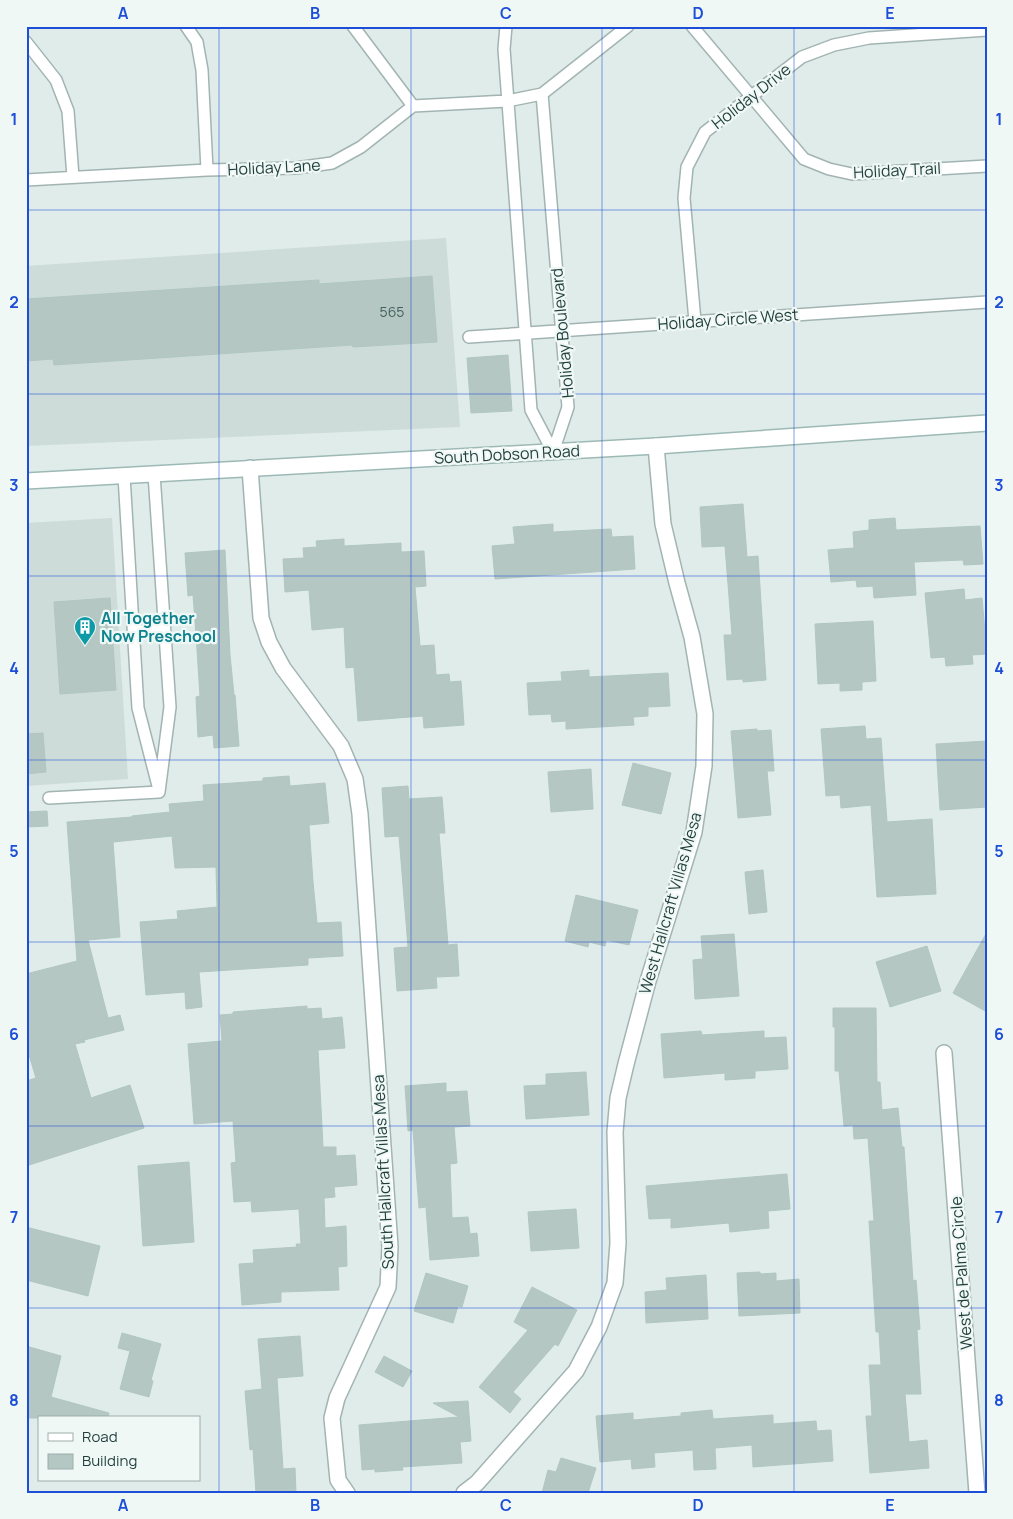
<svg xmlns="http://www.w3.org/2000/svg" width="1013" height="1519" viewBox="0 0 1013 1519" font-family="Manrope,sans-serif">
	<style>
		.built { fill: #cddcd9 }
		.building { fill: #b4c7c3; stroke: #b1c6c2 }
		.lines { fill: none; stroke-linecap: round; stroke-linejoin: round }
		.service-casing { stroke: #a2b4b2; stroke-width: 14 }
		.minor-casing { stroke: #a2b4b2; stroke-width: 18 }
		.secondary-casing { stroke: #9db9b5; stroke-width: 18 }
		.service { stroke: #fff; stroke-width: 11 }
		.minor { stroke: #fff; stroke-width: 15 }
		.secondary { stroke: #fff; stroke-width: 15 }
		.grid { fill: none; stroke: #1d4ed8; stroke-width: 1; stroke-opacity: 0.55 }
		.labels { text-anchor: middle; stroke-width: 4.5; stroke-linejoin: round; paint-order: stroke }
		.number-label { font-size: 14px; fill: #44605e }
		.street-label { font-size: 16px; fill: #1f3e3c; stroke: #f0f8f6 }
		.culture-label { font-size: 16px; font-weight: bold; fill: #0d838f; stroke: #f0f8f6; text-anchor: start }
		.neatline { fill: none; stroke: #1d4ed8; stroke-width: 2 }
		.grid-label { font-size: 16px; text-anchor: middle; font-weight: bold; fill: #1d4ed8 }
	</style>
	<rect width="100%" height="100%" fill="#dfece9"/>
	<path class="built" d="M 446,238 L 460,427 L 26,446 L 26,266 Z
		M 112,518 L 128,779 L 26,786 L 26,523 Z"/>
	<path class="building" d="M 432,276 L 437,342 L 353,347 L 352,345 L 54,365 L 53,359 L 26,361 L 26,299 L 319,280 L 319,284 Z
		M 508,355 L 512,411 L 471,413 L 467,358 Z
		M 743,504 L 747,557 L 758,556 L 766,680 L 743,682 L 743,679 L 727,680 L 724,635 L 732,635 L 725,546 L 702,547 L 700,507 Z
		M 895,518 L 896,530 L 980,526 L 983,564 L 964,565 L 963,560 L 914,562 L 916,595 L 874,598 L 873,586 L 857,587 L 856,580 L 831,582 L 828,550 L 854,548 L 853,532 L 869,530 L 869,520 Z
		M 553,524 L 553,532 L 611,529 L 612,537 L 633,536 L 635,569 L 495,579 L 492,546 L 515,544 L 513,527 Z
		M 344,539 L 344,546 L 401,543 L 401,552 L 424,551 L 426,586 L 415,587 L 420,646 L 434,645 L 436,675 L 449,674 L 450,682 L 461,681 L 464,725 L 424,728 L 423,716 L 358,721 L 354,667 L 346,668 L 344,627 L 312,630 L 309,590 L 285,592 L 283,559 L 304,558 L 303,548 L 317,547 L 316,541 Z
		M 225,550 L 230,655 L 234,695 L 235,695 L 239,746 L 214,748 L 213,735 L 198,737 L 196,697 L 200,696 L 196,634 L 193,595 L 188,596 L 185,553 Z
		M 964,589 L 965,600 L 982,598 L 987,654 L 972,655 L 973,664 L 946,666 L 945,657 L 931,658 L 925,593 Z
		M 110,598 L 116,690 L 60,694 L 54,602 Z
		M 873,621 L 876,681 L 862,682 L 862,690 L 840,691 L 840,683 L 818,684 L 815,624 Z
		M 589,670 L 589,677 L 668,673 L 670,706 L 648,707 L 648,716 L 633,717 L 634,725 L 566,729 L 566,721 L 552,722 L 551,714 L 529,715 L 527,683 L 562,681 L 561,672 Z
		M 865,726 L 866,739 L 881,738 L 887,822 L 932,819 L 936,894 L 877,897 L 871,805 L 841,808 L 840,795 L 826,796 L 821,729 Z
		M 757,729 L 757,731 L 771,730 L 774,771 L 767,771 L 771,815 L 738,818 L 731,731 Z
		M 43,733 L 46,772 L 26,774 L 26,734 Z
		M 987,741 L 987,807 L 940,810 L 936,744 Z
		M 633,763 L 671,773 L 661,814 L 622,805 Z
		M 591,769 L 593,809 L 551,812 L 548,772 Z
		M 289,776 L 290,786 L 325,783 L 329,823 L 309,825 L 313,882 L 317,923 L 341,922 L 343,956 L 308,958 L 308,965 L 199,972 L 202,1007 L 186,1009 L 185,992 L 146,995 L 140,922 L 178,919 L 177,911 L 217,907 L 216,867 L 175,868 L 172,836 L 113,842 L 120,937 L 88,940 L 108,1018 L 120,1015 L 124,1030 L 84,1040 L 85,1042 L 75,1044 L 91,1098 L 130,1085 L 144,1128 L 26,1166 L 26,1081 L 36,1078 L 26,1045 L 26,974 L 77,961 L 67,822 L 132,817 L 132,816 L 170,812 L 169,804 L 204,801 L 203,785 L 263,781 L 263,778 Z
		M 408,786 L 409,799 L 442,797 L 445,833 L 439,833 L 448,945 L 457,944 L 459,976 L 436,977 L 437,988 L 397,991 L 394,948 L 408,947 L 399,836 L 385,837 L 382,788 Z
		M 47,811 L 48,826 L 26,827 L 26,812 Z
		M 763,870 L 767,912 L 749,914 L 745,872 Z
		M 576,895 L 638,910 L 629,945 L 606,940 L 605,946 L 589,942 L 588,947 L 565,941 Z
		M 987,932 L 987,1012 L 953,993 Z
		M 734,934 L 739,996 L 695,999 L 693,960 L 703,959 L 701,936 Z
		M 927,946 L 941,991 L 890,1007 L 876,962 Z
		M 307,1006 L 307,1009 L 321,1008 L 322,1019 L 342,1017 L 345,1048 L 318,1050 L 323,1147 L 336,1147 L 336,1156 L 355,1155 L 357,1185 L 334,1187 L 335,1197 L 324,1198 L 325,1228 L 346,1226 L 347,1266 L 338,1267 L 339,1290 L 281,1292 L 281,1302 L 242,1305 L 239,1264 L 254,1263 L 253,1250 L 297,1247 L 296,1244 L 301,1244 L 299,1209 L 252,1212 L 251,1201 L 234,1202 L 231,1163 L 236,1162 L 233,1121 L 194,1124 L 188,1044 L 222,1041 L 220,1015 L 233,1014 L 233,1012 Z
		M 833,1008 L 876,1008 L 877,1082 L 880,1082 L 882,1110 L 898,1108 L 902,1147 L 904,1147 L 913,1281 L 916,1280 L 920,1329 L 917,1330 L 921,1394 L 905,1394 L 909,1442 L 927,1440 L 929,1468 L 870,1473 L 866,1416 L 872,1416 L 869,1365 L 881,1365 L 879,1332 L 876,1332 L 869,1221 L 874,1221 L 868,1138 L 854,1139 L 853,1125 L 844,1126 L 839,1071 L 835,1071 L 835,1027 L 833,1027 Z
		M 701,1031 L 702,1035 L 764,1031 L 764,1038 L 786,1037 L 788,1069 L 755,1071 L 755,1078 L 725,1080 L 725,1073 L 664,1078 L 661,1034 Z
		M 586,1072 L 589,1115 L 526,1119 L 524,1086 L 546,1085 L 546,1074 Z
		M 446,1083 L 446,1092 L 467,1091 L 470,1126 L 454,1127 L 457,1163 L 450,1164 L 452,1218 L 468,1217 L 470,1234 L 477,1233 L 479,1256 L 430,1260 L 426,1207 L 419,1208 L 413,1130 L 408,1131 L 405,1086 Z
		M 189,1162 L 194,1242 L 143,1246 L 138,1166 Z
		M 787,1174 L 790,1209 L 768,1211 L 769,1228 L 730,1232 L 729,1223 L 671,1228 L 671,1218 L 649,1219 L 646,1186 Z
		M 576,1209 L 579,1248 L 531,1251 L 528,1212 Z
		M 26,1227 L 100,1246 L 88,1296 L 26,1280 Z
		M 760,1272 L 760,1274 L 776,1273 L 776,1281 L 799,1279 L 800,1313 L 739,1316 L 737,1273 Z
		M 426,1273 L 468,1286 L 462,1307 L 458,1306 L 453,1323 L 414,1311 Z
		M 706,1275 L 708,1319 L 646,1323 L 645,1292 L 667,1290 L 666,1278 Z
		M 532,1287 L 577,1310 L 558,1346 L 555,1344 L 513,1392 L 521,1399 L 510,1413 L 479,1387 L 528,1330 L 514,1322 Z
		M 122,1333 L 161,1344 L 151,1380 L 153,1381 L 149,1397 L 120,1389 L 130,1351 L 118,1348 Z
		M 300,1336 L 303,1376 L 277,1378 L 283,1469 L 295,1468 L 296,1493 L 256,1493 L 253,1449 L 250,1450 L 245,1391 L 262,1389 L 258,1339 Z
		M 26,1346 L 61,1356 L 51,1397 L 109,1413 L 108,1418 L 26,1418 Z
		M 384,1356 L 412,1371 L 403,1387 L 375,1372 Z
		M 468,1401 L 471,1441 L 460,1442 L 462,1463 L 402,1467 L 403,1470 L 375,1472 L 375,1469 L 362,1470 L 359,1425 L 459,1417 L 433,1403 Z
		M 712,1410 L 713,1419 L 773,1415 L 773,1424 L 816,1421 L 817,1431 L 831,1430 L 833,1461 L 753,1467 L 752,1445 L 715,1448 L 716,1469 L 694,1470 L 693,1450 L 654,1453 L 655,1467 L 632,1469 L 631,1459 L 600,1462 L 596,1416 L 633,1413 L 633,1420 L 681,1416 L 681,1413 Z
		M 561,1458 L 596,1468 L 588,1493 L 542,1493 L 548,1470 L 556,1472 Z"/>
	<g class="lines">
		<g class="service-casing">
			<path id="service" d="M 186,26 L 197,42 L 202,70 L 207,170
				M 353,26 L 413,106
				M 506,26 L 504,49 L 531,410 L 553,452
				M 692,26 L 804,159 L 829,169 L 852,174 L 987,166
				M 26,42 L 56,80 L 68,111 L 73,177
				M 542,94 L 568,407 L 553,452
				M 26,180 L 207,170 L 296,168 L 332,163 L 361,147 L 413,106 L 507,101 L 542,94 L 628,26
				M 695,321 L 684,198 L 687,167 L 705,132 L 802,57 L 834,45 L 869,38 L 987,30
				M 469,337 L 987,302
				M 154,474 L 170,707 L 159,792
				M 124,476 L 138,708 L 158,786
				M 134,631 L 164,630
				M 49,798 L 159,792"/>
		</g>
		<g class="minor-casing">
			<path id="minor" d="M 250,468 L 261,618 L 269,642 L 283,668 L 341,746 L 355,779 L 360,814 L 390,1247 L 388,1287 L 337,1398 L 332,1418 L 338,1480 L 347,1493
				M 944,1053 L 977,1493
				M 464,1493 L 477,1483 L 576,1371 L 599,1327 L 615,1283 L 618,1243 L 615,1132 L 618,1098 L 626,1064 L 648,981 L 694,832 L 704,766 L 705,714 L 692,637 L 677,583 L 663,524 L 656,446"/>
		</g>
		<g class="secondary-casing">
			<path id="secondary" d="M 26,481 L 656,446 L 987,423"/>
		</g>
		<use href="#service" class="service"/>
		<use href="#minor" class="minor"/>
		<use href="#secondary" class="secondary"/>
	</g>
	<path class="grid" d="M 219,26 L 219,1493M 411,26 L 411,1493M 602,26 L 602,1493M 794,26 L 794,1493M 26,210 L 987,210M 26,394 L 987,394M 26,576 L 987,576M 26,760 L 987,760M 26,942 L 987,942M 26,1126 L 987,1126M 26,1308 L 987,1308"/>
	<defs>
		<g id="building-pin" transform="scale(1.125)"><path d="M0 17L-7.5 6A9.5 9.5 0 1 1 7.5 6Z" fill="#0f9aa8" stroke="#f0f8f6"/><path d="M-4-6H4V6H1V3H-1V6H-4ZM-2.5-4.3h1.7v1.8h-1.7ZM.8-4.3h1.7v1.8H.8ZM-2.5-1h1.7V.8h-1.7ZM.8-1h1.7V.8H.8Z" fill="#fff"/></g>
	</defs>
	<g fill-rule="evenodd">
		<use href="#building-pin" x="85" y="627"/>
	</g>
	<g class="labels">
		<g class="number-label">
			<text x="392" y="317">565</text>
		</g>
		<g class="street-label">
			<text transform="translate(751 96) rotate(-38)" y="6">Holiday Drive</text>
			<text transform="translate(274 167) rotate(-3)" y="6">Holiday Lane</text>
			<text transform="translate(897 170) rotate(-3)" y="6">Holiday Trail</text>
			<text transform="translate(728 319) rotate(-4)" y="6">Holiday Circle West</text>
			<text transform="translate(562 333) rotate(-95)" y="6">Holiday Boulevard</text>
			<text transform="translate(507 454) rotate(-3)" y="6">South Dobson Road</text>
			<text transform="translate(670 903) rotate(-74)" y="6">West Hallcraft Villas Mesa</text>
			<text transform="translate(383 1172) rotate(-93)" y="6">South Hallcraft Villas Mesa</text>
			<text transform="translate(961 1273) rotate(-94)" y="6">West de Palma Circle</text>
		</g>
		<g class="culture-label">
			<text x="101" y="624">All Together<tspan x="101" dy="18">Now Preschool</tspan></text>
		</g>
	</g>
	<rect width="1013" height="1519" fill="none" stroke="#f0f8f6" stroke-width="55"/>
	<rect x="38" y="1416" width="162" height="65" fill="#f0f8f6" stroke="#9caeac"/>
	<rect x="48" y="1433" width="25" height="8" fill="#ffffff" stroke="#9caeac"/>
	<text x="82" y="1442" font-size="15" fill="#1f3e3c">Road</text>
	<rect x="48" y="1454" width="25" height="15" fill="#b4c7c3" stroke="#9caeac"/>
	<text x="82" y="1466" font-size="15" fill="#1f3e3c">Building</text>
	<rect x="28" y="28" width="958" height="1464" class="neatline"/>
	<g class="grid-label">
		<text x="123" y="19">A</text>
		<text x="315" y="19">B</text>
		<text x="506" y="19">C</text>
		<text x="698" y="19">D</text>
		<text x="890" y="19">E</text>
		<text x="14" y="125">1</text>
		<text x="999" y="125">1</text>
		<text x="14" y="308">2</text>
		<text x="999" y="308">2</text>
		<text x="14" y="491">3</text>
		<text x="999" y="491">3</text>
		<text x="14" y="674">4</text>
		<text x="999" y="674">4</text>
		<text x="14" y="857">5</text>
		<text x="999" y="857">5</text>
		<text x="14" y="1040">6</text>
		<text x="999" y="1040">6</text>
		<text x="14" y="1223">7</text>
		<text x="999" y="1223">7</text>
		<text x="14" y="1406">8</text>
		<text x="999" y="1406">8</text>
		<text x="123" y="1511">A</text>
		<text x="315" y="1511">B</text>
		<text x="506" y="1511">C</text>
		<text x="698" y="1511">D</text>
		<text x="890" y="1511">E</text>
	</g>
</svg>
